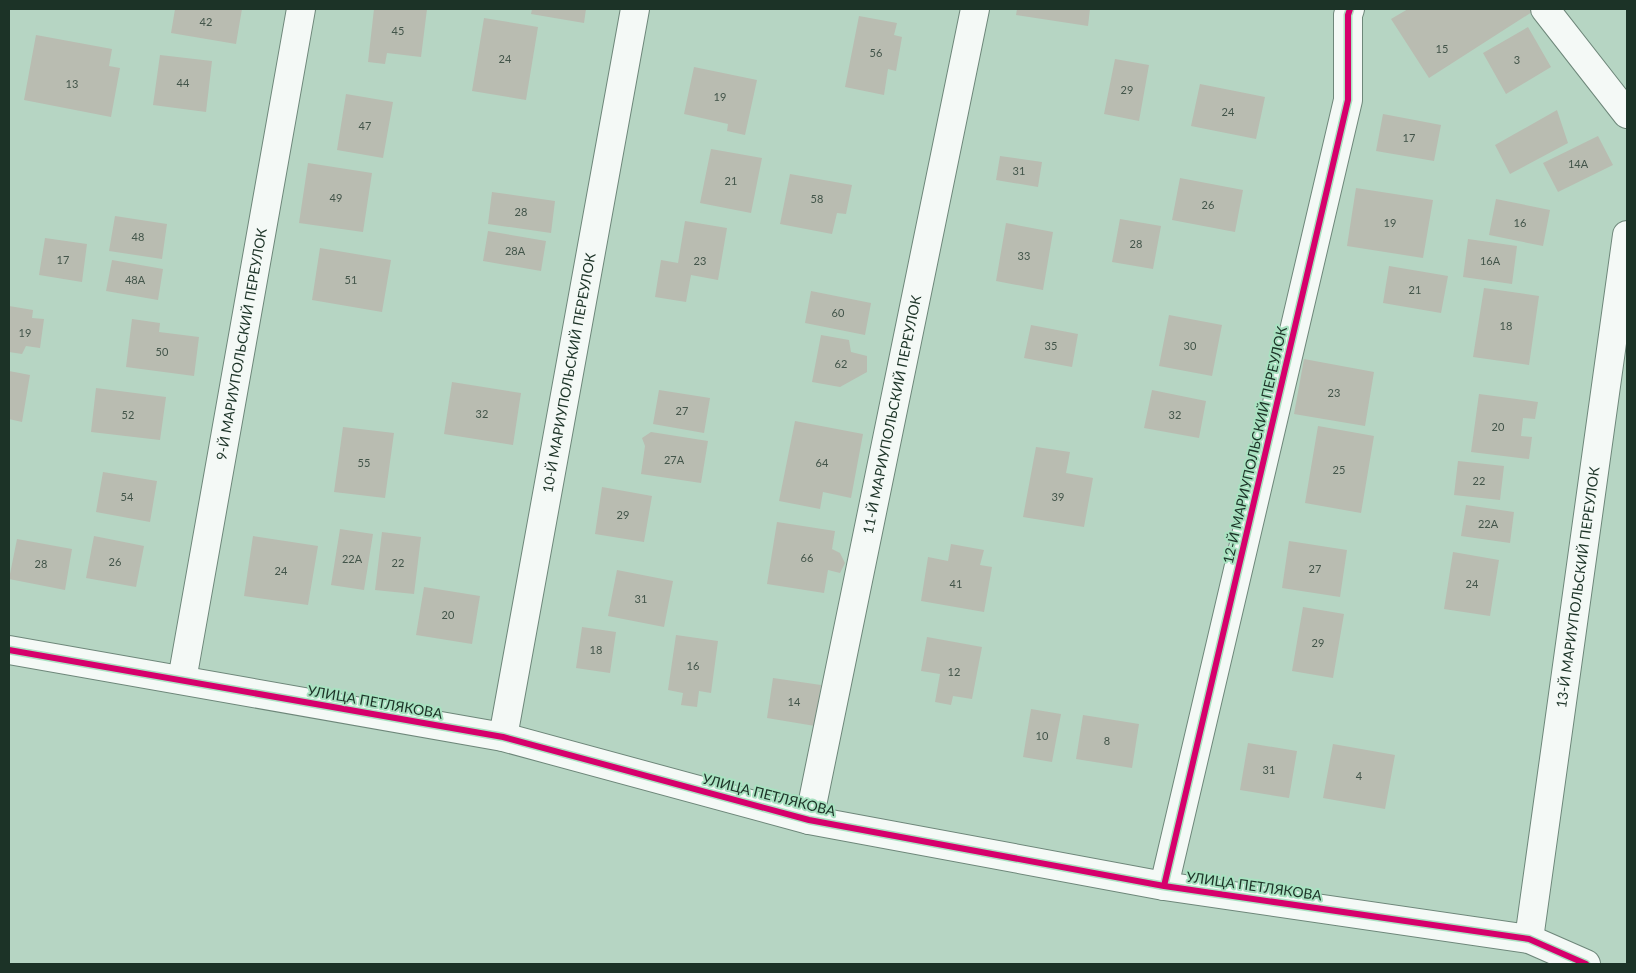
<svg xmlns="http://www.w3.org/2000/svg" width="1636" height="973" viewBox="0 0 1636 973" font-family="Lato,sans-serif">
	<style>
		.building { fill: #b9bcb1 }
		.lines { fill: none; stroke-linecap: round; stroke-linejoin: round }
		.street-casing { stroke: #6e877a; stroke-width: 30 }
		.street { stroke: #f4f9f6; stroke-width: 28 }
		.cycleway-casing { stroke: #a9e2c1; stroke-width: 9 }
		.cycleway { stroke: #d6006c; stroke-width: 6 }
		.labels { text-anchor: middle; stroke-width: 4; stroke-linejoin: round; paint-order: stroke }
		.number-label { font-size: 11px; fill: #43554a }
		.street-label { font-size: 14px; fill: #1c3327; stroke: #a9e2c1 }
	</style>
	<rect width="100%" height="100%" fill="#b6d5c3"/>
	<path class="building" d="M 175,9 L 242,9 L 236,44 L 171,33 Z
		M 374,9 L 427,9 L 421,57 L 387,53 L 385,64 L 368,62 Z
		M 532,9 L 586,9 L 584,23 L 531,14 Z
		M 1017,9 L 1090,9 L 1088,26 L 1016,15 Z
		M 1408,9 L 1530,9 L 1532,12 L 1429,78 L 1391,19 Z
		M 859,16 L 897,23 L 894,35 L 902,37 L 896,71 L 888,69 L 884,95 L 845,87 Z
		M 484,18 L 538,27 L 526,100 L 472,91 Z
		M 1528,27 L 1551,67 L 1506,94 L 1483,53 Z
		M 36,35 L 112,49 L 109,66 L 120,68 L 111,117 L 24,100 Z
		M 160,55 L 212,61 L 206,112 L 153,105 Z
		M 1115,59 L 1149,65 L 1139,121 L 1104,114 Z
		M 694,67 L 757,80 L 745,135 L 727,131 L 728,124 L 684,114 Z
		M 1200,84 L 1265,97 L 1256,139 L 1191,126 Z
		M 346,94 L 393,102 L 383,158 L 337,150 Z
		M 1557,110 L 1568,143 L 1510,174 L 1495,145 Z
		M 1383,114 L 1441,125 L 1434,161 L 1376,151 Z
		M 1598,136 L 1613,165 L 1558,192 L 1543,163 Z
		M 711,149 L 762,158 L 751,213 L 700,203 Z
		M 1000,156 L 1042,162 L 1038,187 L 996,180 Z
		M 308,163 L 372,173 L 363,232 L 299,223 Z
		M 790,174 L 852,185 L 846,214 L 837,213 L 832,234 L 780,224 Z
		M 1180,178 L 1243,190 L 1235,232 L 1172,220 Z
		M 1356,188 L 1433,200 L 1423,258 L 1347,246 Z
		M 492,192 L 555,201 L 551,233 L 488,224 Z
		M 1496,199 L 1550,210 L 1543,246 L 1489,235 Z
		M 115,216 L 167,224 L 162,259 L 109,251 Z
		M 1120,219 L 1161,226 L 1153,269 L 1112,262 Z
		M 685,221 L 727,228 L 718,280 L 691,275 L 686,302 L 655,297 L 661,260 L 678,263 Z
		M 1006,223 L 1053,232 L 1043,290 L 996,281 Z
		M 488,231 L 546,241 L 541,271 L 483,261 Z
		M 45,238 L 87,244 L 82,282 L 39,275 Z
		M 1468,239 L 1517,246 L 1512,284 L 1463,277 Z
		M 320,248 L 391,260 L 382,312 L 312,300 Z
		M 112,260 L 163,269 L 158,300 L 106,291 Z
		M 1389,266 L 1448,276 L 1441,313 L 1383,303 Z
		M 1484,288 L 1539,296 L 1529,365 L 1473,357 Z
		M 811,291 L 871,303 L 865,335 L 805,323 Z
		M 9,306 L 33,310 L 32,318 L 44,319 L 40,348 L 26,346 L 22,354 L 9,352 Z
		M 1169,315 L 1222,325 L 1212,376 L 1159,366 Z
		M 132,319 L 160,323 L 159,332 L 199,337 L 194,376 L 126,367 Z
		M 1031,325 L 1078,334 L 1072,367 L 1024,358 Z
		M 821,335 L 849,340 L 851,352 L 867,356 L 867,372 L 840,387 L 812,382 Z
		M 1304,359 L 1374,372 L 1365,426 L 1294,414 Z
		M 9,371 L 30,375 L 22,422 L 9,419 Z
		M 452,382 L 521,393 L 513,445 L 444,434 Z
		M 96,388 L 166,397 L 160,440 L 91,432 Z
		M 659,390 L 710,398 L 704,433 L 653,424 Z
		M 1152,390 L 1206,401 L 1199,438 L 1144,428 Z
		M 1479,394 L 1538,402 L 1535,419 L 1523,418 L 1521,436 L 1532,437 L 1529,459 L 1471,452 Z
		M 795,421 L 863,434 L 851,498 L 823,492 L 820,509 L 779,501 Z
		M 1318,426 L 1374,436 L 1361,513 L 1305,503 Z
		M 343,427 L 394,433 L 385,498 L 334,492 Z
		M 651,432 L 708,441 L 701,483 L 641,474 L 645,446 L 642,438 Z
		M 1036,447 L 1070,452 L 1066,473 L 1093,478 L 1084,527 L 1023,517 Z
		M 1458,461 L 1504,466 L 1500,500 L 1454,495 Z
		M 103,472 L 157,481 L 150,522 L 96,512 Z
		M 602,487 L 652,496 L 644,542 L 595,534 Z
		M 1466,505 L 1514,512 L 1510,543 L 1461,536 Z
		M 777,522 L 835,531 L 832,549 L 840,553 L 845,563 L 840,573 L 828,570 L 824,593 L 767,584 Z
		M 340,529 L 373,534 L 364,590 L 331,585 Z
		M 382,532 L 421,537 L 414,594 L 375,590 Z
		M 94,536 L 144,546 L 136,587 L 86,578 Z
		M 253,536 L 318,546 L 308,605 L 244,596 Z
		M 17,539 L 72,549 L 65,590 L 9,579 Z
		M 1289,541 L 1347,550 L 1340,597 L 1282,588 Z
		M 951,544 L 984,550 L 980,565 L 992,567 L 984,612 L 921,601 L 928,557 L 948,561 Z
		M 1453,552 L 1499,560 L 1490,616 L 1444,609 Z
		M 617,570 L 673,581 L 664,627 L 608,616 Z
		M 424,587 L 480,596 L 472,644 L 416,635 Z
		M 1303,607 L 1344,614 L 1333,678 L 1292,671 Z
		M 582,627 L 616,632 L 610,673 L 576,668 Z
		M 676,635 L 718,641 L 711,693 L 699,691 L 697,707 L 681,705 L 683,693 L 668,690 Z
		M 927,637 L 982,647 L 972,699 L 953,696 L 951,705 L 935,702 L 940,674 L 921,671 Z
		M 773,678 L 821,685 L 815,726 L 767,718 Z
		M 1031,709 L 1061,714 L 1052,762 L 1023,757 Z
		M 1083,715 L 1139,724 L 1132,768 L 1076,759 Z
		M 1248,743 L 1297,751 L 1289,798 L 1240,790 Z
		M 1333,744 L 1395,755 L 1385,809 L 1323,798 Z"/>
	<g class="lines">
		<g class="street-casing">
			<g id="street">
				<path d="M 1545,9 L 1627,114"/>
				<path d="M 9,650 L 503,737 L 809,820 L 1164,886 L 1529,939 L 1586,964"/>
				<path id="s1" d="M 182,680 L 301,9"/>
				<path id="s2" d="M 503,737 L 635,9"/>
				<path id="s3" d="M 809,820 L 975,9"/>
				<path d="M 1164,886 L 1348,100 L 1348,15 L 1350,9"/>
				<path id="s4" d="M 1529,939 L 1627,235"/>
			</g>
		</g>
		<use href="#street" class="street"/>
		<g class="cycleway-casing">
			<path id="cycleway" d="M 9,650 L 503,737 L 809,820 L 1164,886 L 1529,939 L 1586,964
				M 1164,886 L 1348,100 L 1348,15 L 1350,9"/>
		</g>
		<use href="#cycleway" class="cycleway"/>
	</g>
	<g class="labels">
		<g class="number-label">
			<text x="206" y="26">42</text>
			<text x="398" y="35">45</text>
			<text x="1442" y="53">15</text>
			<text x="876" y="57">56</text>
			<text x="505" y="63">24</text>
			<text x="1517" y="64">3</text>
			<text x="183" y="87">44</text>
			<text x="72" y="88">13</text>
			<text x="1127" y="94">29</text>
			<text x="720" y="101">19</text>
			<text x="1228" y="116">24</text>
			<text x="365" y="130">47</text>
			<text x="1409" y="142">17</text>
			<text x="1578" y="168">14А</text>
			<text x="1019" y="175">31</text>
			<text x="731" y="185">21</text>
			<text x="336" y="202">49</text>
			<text x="817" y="203">58</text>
			<text x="1208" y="209">26</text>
			<text x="521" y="216">28</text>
			<text x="1390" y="227">19</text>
			<text x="1520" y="227">16</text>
			<text x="138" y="241">48</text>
			<text x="1136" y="248">28</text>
			<text x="515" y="255">28А</text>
			<text x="1024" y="260">33</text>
			<text x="63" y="264">17</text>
			<text x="700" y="265">23</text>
			<text x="1490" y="265">16А</text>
			<text x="135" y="284">48А</text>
			<text x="351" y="284">51</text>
			<text x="1415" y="294">21</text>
			<text x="838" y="317">60</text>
			<text x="1506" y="330">18</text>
			<text x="25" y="337">19</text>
			<text x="1051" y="350">35</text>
			<text x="1190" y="350">30</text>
			<text x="162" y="356">50</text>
			<text x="841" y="368">62</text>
			<text x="1334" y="397">23</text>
			<text x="682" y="415">27</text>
			<text x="482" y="418">32</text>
			<text x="128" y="419">52</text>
			<text x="1175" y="419">32</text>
			<text x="1498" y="431">20</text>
			<text x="674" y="464">27А</text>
			<text x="364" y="467">55</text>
			<text x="822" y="467">64</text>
			<text x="1339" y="474">25</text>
			<text x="1479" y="485">22</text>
			<text x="127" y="501">54</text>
			<text x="1058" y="501">39</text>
			<text x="623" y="519">29</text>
			<text x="1488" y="528">22А</text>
			<text x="807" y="562">66</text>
			<text x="352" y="563">22А</text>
			<text x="115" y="566">26</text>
			<text x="398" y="567">22</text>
			<text x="41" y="568">28</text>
			<text x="1315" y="573">27</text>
			<text x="281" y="575">24</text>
			<text x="956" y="588">41</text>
			<text x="1472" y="588">24</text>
			<text x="641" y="603">31</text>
			<text x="448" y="619">20</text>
			<text x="1318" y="647">29</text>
			<text x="596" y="654">18</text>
			<text x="693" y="670">16</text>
			<text x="954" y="676">12</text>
			<text x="794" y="706">14</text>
			<text x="1042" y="740">10</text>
			<text x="1107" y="745">8</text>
			<text x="1269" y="774">31</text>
			<text x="1359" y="780">4</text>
		</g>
		<g class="street-label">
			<text dy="5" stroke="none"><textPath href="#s1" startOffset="341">9-Й МАРИУПОЛЬСКИЙ ПЕРЕУЛОК</textPath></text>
			<text dy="5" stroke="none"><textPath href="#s2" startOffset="370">10-Й МАРИУПОЛЬСКИЙ ПЕРЕУЛОК</textPath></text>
			<text dy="5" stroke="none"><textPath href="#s3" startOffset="414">11-Й МАРИУПОЛЬСКИЙ ПЕРЕУЛОК</textPath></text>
			<text transform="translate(1255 445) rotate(-77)" y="5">12-Й МАРИУПОЛЬСКИЙ ПЕРЕУЛОК</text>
			<text dy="5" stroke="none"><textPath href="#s4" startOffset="355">13-Й МАРИУПОЛЬСКИЙ ПЕРЕУЛОК</textPath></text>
			<text transform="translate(375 702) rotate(10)" y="5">УЛИЦА ПЕТЛЯКОВА</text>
			<text transform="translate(769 795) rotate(14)" y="5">УЛИЦА ПЕТЛЯКОВА</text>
			<text transform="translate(1254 886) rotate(8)" y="5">УЛИЦА ПЕТЛЯКОВА</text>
		</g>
	</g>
	<rect width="1636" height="973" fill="none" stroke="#1c3327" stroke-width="20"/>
</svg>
